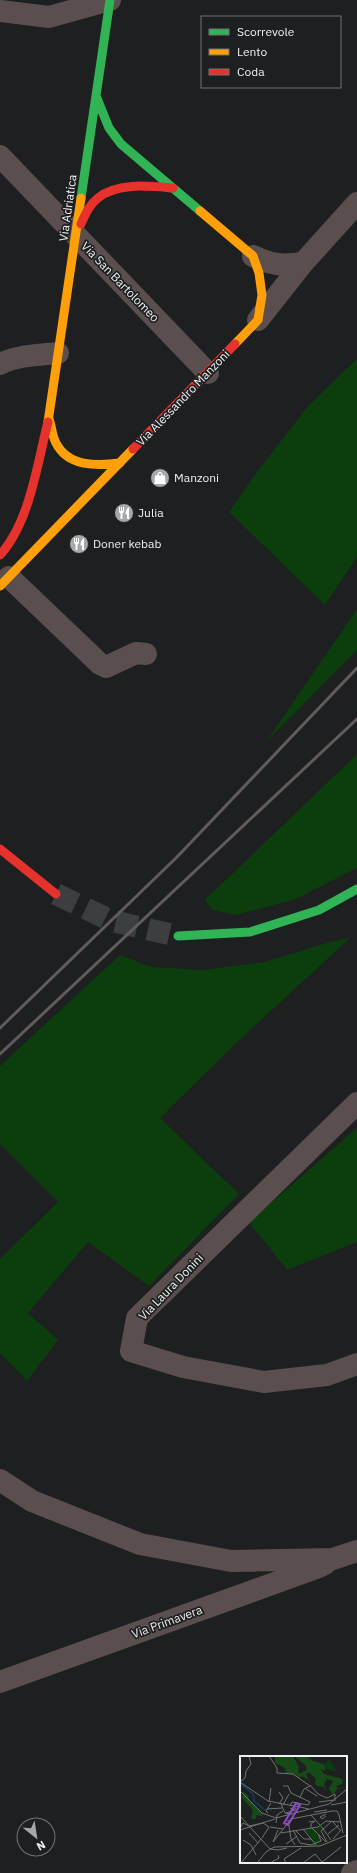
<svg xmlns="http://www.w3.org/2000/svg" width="357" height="1873" viewBox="0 0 357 1873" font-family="'IBM Plex Sans',sans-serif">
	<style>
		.green { fill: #0b3d0d }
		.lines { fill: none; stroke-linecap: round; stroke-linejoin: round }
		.secondary-tunnel { stroke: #3d3e40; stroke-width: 22; stroke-dasharray: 22 11; stroke-linecap: butt }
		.street { stroke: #5a4f4e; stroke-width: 22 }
		.fast { stroke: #30b455; stroke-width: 9 }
		.slow { stroke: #ff9f0a; stroke-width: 9 }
		.jam { stroke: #e5322d; stroke-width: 9 }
		.rail { stroke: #615b5c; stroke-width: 3 }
		.labels { text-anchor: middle; stroke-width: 3.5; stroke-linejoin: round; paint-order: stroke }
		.street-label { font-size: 12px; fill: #eff1f2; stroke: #1d1f21 }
		.poi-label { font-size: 12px; fill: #eff1f2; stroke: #1d1f21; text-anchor: start }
		.inset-river { fill: none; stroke: #123851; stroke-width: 2 }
		.inset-road { fill: none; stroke: #727374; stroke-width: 1 }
		.view { fill: #8c4ac7; fill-opacity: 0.15; stroke: #8c4ac7; stroke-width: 2 }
		.inset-edge { fill: none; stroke: #eff1f2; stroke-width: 2 }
	</style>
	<rect width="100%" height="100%" fill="#1e1f20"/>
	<path class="green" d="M 357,359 L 357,557 L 325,605 L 229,512 L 257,472 L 308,406 Z
		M 357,609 L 357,650 L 266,742 Z
		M 357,754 L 357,868 L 296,899 L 236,915 L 212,910 L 205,900 Z
		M 350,938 L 234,1045 L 160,1118 L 239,1194 L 149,1286 L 88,1242 L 28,1313 L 58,1340 L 27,1381 L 0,1353 L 0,1259 L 58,1202 L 0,1144 L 0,1066 L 120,955 L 152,967 L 203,970 L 264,962 L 330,942 Z
		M 357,1128 L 357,1242 L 287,1270 L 249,1222 Z"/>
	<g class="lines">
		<path class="secondary-tunnel" d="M 56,894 L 112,921 L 178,936"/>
		<path class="street" d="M 0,11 L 49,17 L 110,0
			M 0,156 L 208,373
			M 253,256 C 272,265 282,266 303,263
			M 258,320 L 303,263 L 357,203
			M 0,364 C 18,355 38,355 58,353
			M 9,577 L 100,664 L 106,667 L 136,653 L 146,654
			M 357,1103 L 137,1318 L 131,1351 L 183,1367 L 264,1382 L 327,1375 L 357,1364
			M 0,1480 L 32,1501 L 140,1544 L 231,1561 L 333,1559 L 357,1551
			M 0,1682 L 319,1567 L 325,1564
			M 352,1873 L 357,1871"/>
		<path class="fast" d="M 96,96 L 109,128 L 121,144 L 200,211
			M 81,198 L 110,0
			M 178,936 L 250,932 L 319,910 L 357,889"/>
		<path class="slow" d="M 200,211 L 253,256 L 259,273 L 262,295 L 258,320 L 235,344
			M 49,419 C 52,427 52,436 56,443 C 68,467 97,466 120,463
			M 48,422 L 81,198
			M 0,586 L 133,449"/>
		<path class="jam" d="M 81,224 C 85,215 89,205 98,198 C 117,182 150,186 173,188
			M 133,449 L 235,344
			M 0,555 C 30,522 37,464 48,422
			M 0,849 L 56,894"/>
		<path class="rail" d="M 0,1028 L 177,857 L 357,668
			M 0,1054 L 357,719"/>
	</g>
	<defs>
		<g id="shop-disc" transform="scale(1)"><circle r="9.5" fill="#a6a8a8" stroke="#1d1f21"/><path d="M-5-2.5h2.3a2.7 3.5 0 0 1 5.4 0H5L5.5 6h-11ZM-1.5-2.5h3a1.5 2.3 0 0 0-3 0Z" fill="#fff"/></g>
		<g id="restaurant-disc" transform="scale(1)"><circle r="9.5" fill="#a6a8a8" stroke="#1d1f21"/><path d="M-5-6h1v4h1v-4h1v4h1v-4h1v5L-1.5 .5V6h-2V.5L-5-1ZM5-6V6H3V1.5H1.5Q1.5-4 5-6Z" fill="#fff"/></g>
	</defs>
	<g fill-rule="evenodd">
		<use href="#shop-disc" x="160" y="478"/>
		<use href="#restaurant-disc" x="124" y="513"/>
		<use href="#restaurant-disc" x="79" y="544"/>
	</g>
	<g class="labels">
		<g class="street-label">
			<text transform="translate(68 208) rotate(-82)" y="4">Via Adriatica</text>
			<text transform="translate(120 282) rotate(46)" y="4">Via San Bartolomeo</text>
			<text transform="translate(183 398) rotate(-46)" y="4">Via Alessandro Manzoni</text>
			<text transform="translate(171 1287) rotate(-46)" y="4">Via Laura Donini</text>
			<text transform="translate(167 1622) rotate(-20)" y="4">Via Primavera</text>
		</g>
		<g class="poi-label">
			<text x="174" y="482">Manzoni</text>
			<text x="138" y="517">Julia</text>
			<text x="93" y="548">Doner kebab</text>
		</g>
	</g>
	<g transform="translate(240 1756)">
		<rect width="107" height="107" fill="#1e1f20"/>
		<path d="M 89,3 L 95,13 L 97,16 L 82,12 ZM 80,70 L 83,73 L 76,77 L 80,85 L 76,89 L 87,87 L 78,90 L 70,89 L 73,89 L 74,86 L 69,84 L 70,80 L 64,73 L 72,72 L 75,75 Z" fill="#0b3d0d"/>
		<path d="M 35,0 L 53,0 L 59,11 L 58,18 L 67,14 L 66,10 L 54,0 L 67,0 L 73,5 L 84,8 L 85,15 L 80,13 L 84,18 L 103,23 L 102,28 L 96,30 L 98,32 L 93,39 L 89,33 L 93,25 L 87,23 L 84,28 L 87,37 L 84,31 L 77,30 L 75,27 L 76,23 L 69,16 L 66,18 L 69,24 L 62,20 L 59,22 L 55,18 L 46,18 L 45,12 L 35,7 ZM 2,35 L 8,39 L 9,44 L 23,58 L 22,60 L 16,59 L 16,63 L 11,63 L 13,54 L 1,41 L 3,40 Z" fill="#164a17"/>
		<path class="inset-river" d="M 0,27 L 13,38 L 14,45 L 26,55"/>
		<path class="inset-road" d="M 29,0 L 37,12 L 37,17 L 53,18 L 70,30M 0,26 L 28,45 L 54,50 L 58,57M 0,26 L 5,22 L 6,15 L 11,8 L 9,0M 70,29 L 78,38 L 87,42 L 95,38 L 95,45M 43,30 L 48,30 L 51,37 L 70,46 L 68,49 L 52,46 L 50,50M 66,33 L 77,40M 0,35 L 22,57 L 36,62 L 89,48 L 107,33M 60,41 L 64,33 L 70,30M 29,46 L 31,32M 79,46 L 94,44M 39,48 L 43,42 L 39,36M 41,48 L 45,57 L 52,58M 43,49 L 49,38M 91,49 L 107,46M 55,50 L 69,53M 27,53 L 42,52M 74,56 L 87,54M 28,57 L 26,55 L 31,47M 46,57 L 55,54 L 50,52M 86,58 L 80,61 L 82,63 L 86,60M 71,59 L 80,69M 0,60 L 30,93 L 38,94 L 47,92M 48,64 L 51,83 L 55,89M 69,66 L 75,65 L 71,68 L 71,72M 36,67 L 37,59 L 43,55M 81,70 L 91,84M 30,71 L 43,73M 0,72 L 3,67 L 9,70 L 23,67 L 29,71M 72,72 L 86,86M 63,73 L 76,89M 0,74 L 35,63M 53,74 L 60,87 L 71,89 L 81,85 L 78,78M 56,75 L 64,83 L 71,83M 9,77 L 18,87M 41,77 L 78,71 L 86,65 L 101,66M 88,78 L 99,69M 22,82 L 29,71M 93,83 L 101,74M 3,84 L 11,89 L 16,99M 33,86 L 51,63 L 92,55 L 97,55 L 99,59 L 103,77M 33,86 L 38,74M 87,86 L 81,75 L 92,65 L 101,75M 46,88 L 56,81M 1,107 L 21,83M 17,107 L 26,96 L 34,91 L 80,90 L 107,79M 30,107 L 39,102 L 38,99M 46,107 L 44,103 L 61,92M 63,107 L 75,98 L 82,106M 81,107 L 101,91"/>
		<path class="view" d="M 56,47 L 60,49 L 48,69 L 44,67 Z"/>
		<rect width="107" height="107" class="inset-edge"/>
	</g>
	<rect x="201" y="16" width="140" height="72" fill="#1d1f21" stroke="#717375"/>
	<rect x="209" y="29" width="20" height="6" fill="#30b455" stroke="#717375"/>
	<text x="237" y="36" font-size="12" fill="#eff1f2">Scorrevole</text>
	<rect x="209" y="49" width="20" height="6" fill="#ff9f0a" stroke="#717375"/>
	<text x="237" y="56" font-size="12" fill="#eff1f2">Lento</text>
	<rect x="209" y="69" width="20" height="6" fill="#e5322d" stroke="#717375"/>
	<text x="237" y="76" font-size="12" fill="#eff1f2">Coda</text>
	<g transform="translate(36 1837) rotate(150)"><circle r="19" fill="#1d1f21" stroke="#717375"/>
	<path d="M0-3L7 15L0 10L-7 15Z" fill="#a6a8a8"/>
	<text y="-6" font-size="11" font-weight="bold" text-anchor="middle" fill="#eff1f2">N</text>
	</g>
</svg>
